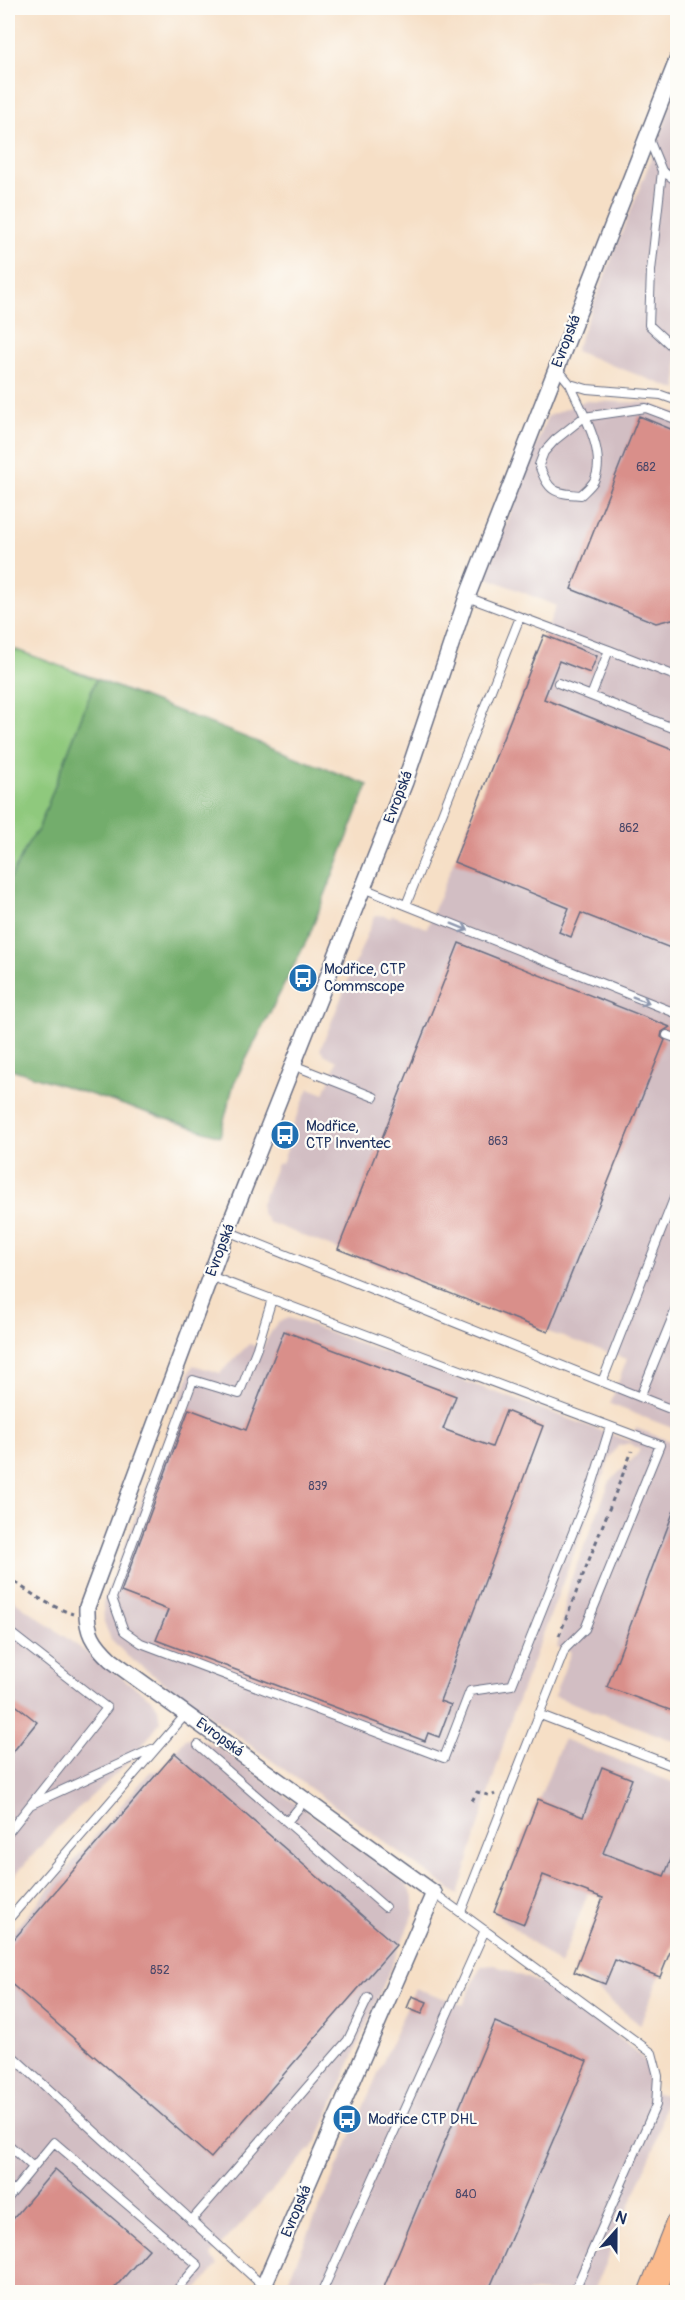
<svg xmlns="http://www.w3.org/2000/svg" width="685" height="2300" viewBox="0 0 685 2300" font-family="Pangolin,sans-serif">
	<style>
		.industrial { fill: #d2bec3 }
		.green { fill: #8fc97d; stroke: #557c6e; stroke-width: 1.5 }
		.forest { fill: #73ad6c; stroke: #476e65; stroke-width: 1.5 }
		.building { fill: #d98f8a }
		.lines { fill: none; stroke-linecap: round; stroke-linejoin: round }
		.service-casing { stroke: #686d82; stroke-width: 10 }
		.minor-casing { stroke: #686d82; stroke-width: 18 }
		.trunk-casing { stroke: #686d82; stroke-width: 28 }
		.path { stroke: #686d82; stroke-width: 3; stroke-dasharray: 4.5 4.5; stroke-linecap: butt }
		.service { stroke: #fff; stroke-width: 8 }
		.minor { stroke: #fff; stroke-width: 15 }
		.trunk { stroke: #fbbb8d; stroke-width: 26 }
		.oneway { stroke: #8d97ae }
		.labels { text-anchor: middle; stroke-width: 4.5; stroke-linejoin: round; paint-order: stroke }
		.number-label { font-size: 12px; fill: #4a4769 }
		.street-label { font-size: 15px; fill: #1b2f5e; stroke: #fdfcf7 }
		.poi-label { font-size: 15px; fill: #1b2f5e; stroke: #fdfcf7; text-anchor: start }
	</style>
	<rect width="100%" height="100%" fill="#fdfcf7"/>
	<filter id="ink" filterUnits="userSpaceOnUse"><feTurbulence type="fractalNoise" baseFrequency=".0167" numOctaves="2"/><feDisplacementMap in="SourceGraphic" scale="12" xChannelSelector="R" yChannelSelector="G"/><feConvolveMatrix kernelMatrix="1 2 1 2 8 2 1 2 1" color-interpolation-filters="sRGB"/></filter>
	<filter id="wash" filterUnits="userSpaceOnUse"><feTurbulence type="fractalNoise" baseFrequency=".008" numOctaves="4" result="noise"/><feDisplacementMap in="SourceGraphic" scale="24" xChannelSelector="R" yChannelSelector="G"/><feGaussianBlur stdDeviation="1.35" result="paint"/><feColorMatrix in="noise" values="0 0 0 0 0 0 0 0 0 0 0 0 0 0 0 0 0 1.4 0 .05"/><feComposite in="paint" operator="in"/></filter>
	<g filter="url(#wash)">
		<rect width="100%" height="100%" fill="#f6dfc6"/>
		<path class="industrial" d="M 677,87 L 677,390 L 575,351 L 665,124 L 666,118 Z
			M 584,401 L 647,403 L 677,414 L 677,1430 L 610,1404 L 627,1359 L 548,1332 L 268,1222 L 262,1213 L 261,1204 L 277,1164 L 282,1163 L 291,1139 L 289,1135 L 309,1088 L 324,1094 L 337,1061 L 324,1054 L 320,1050 L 374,917 L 381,915 L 391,918 L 392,915 L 427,928 L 556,606 L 486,577 L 547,417 Z
			M 289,1318 L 630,1441 L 636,1428 L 677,1444 L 677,1742 L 554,1696 L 571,1652 L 557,1647 L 570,1582 L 610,1481 L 636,1456 L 640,1450 L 630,1443 L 618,1446 L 610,1458 L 512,1716 L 458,1895 L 127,1656 L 111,1639 L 104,1623 L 103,1603 L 193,1365 L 220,1373 L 249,1344 L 262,1348 L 274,1327 L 278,1322 Z
			M 8,1596 L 153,1700 L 158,1708 L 160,1722 L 132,1759 L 58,1827 L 8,1883 Z
			M 193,1737 L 220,1748 L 406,1884 L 414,1899 L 414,1913 L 316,2143 L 211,2256 L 218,2265 L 195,2292 L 8,2292 L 8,1937 L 150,1772 L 160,1770 L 185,1739 Z
			M 563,1739 L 677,1784 L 677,1932 L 640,2025 L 575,1972 L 603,1898 L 588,1893 L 560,1965 L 494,1912 Z
			M 494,1965 L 555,1989 L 634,2050 L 648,2064 L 648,2092 L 667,2095 L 655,2146 L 593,2292 L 283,2292 L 415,1988 L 463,2005 L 481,1966 Z"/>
		<path class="green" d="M 8,647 L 96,679 L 38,830 L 30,840 L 8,883 Z"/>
		<path class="forest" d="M 96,679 L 368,785 L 309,936 L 234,1083 L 220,1136 L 8,1068 L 8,883 L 30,840 L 38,830 Z"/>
		<g id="blocks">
			<path class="building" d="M 639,416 L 678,432 L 678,613 L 676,618 L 656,623 L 571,589 Z
				M 544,635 L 597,656 L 590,673 L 559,661 L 544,699 L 678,752 L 678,951 L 581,913 L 571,937 L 559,932 L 569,908 L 454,862 Z
				M 459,943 L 670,1027 L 662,1032 L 661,1037 L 665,1040 L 548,1332 L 338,1249 Z
				M 284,1331 L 456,1396 L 443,1429 L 492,1447 L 506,1411 L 543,1426 L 440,1701 L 451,1705 L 439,1737 L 428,1733 L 425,1741 L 156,1640 L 168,1610 L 121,1592 L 189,1409 L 246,1430 Z
				M 676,1505 L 678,1505 L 678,1713 L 607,1687 Z
				M 8,1699 L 37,1722 L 8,1758 Z
				M 175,1753 L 396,1945 L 211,2158 L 8,1981 L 8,1946 Z
				M 602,1767 L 632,1779 L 603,1853 L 664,1876 L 678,1843 L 678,1932 L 660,1977 L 615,1960 L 605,1984 L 574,1972 L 603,1898 L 543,1875 L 524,1924 L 494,1912 L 538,1799 L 583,1817 Z
				M 412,1996 L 427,2002 L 422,2014 L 407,2008 Z
				M 495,2022 L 587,2061 L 488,2292 L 382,2292 Z
				M 55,2169 L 149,2249 L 111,2292 L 8,2292 L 8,2225 Z"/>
		</g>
	</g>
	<g filter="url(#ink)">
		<use href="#blocks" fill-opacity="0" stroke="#686d82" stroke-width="1.5"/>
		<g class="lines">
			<g class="service-casing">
				<path id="service" d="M 648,137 L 662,171 L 678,182
					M 662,171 L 651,271 L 649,325 L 678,352
					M 557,368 L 570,384 L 587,389 L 661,395 L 678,401
					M 570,384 C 581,410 608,454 594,481 C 591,486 585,491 581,495 C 553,493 549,492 539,465 L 544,452 L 555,440 L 584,417 L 646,408 L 678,420
					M 467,597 L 609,650 L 591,696
					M 609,650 L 678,677
					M 558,683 L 678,730
					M 363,888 L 678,1014
					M 406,905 L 520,617
					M 667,1035 L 678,1039
					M 293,1065 L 374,1097
					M 227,1231 L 640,1397 L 678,1304
					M 210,1276 L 660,1445 L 585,1629 L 565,1649 L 461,1912
					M 272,1299 L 257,1348 L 239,1394 L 193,1380 L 112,1598 L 124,1631 L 141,1643 L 444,1758 L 470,1691 L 512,1685 L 593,1482 L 610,1427
					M 602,1382 L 678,1188
					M 640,1397 L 678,1412
					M 8,1631 L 107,1708 L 8,1833
					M 538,1714 L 678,1768
					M 198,1745 L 385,1907
					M 32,1804 L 152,1749
					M 287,1822 L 306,1799
					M 434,1893 L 652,2053 L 658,2076 L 656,2105 L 574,2292
					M 8,1920 L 187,1713
					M 8,2052 L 263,2286
					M 8,2144 L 33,2167
					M 8,2198 L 54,2142 L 198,2265 L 175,2292
					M 191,2221 L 348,2040 L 368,1998
					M 322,2292 L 485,1930"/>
			</g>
			<g class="minor-casing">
				<path id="minor" d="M 261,2292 L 434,1893 L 111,1660 C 93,1643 86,1632 87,1607 L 227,1231 L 405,782 L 467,597 L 678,58"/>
			</g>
			<g class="trunk-casing">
				<path id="trunk" d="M 652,2292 L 678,2226"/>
			</g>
			<path class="path" d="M 8,1577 C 28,1592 49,1606 73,1614
				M 559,1636 L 632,1451
				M 472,1801 L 477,1792 L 491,1796 L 495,1794"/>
			<use href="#service" class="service"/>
			<use href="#minor" class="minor"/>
			<use href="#trunk" class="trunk"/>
		</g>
		<defs><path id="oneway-shaft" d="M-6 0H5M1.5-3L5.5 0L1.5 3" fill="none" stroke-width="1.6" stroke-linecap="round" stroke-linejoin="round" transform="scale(1.5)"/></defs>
		<g class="oneway">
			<use href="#oneway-shaft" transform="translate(460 927) rotate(22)"/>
			<use href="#oneway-shaft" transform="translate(641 1000) rotate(22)"/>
		</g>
	</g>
	<defs>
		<g id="bus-disc" transform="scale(1.5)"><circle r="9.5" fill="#1f6fb2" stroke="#fdfcf7"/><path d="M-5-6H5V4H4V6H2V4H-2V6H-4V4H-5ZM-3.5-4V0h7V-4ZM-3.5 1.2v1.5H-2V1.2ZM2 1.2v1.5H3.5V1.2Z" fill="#fff"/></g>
	</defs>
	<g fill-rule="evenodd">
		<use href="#bus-disc" x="303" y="978"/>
		<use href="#bus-disc" x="285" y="1135"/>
		<use href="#bus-disc" x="347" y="2119"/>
	</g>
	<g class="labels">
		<g class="number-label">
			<text x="646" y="471">682</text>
			<text x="629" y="832">862</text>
			<text x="498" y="1145">863</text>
			<text x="318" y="1490">839</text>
			<text x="160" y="1974">852</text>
			<text x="466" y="2198">840</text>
		</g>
		<g class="street-label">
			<text transform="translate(566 341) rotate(-69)" y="5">Evropská</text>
			<text transform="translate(398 797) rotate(-69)" y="5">Evropská</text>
			<text transform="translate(220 1250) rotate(-69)" y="5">Evropská</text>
			<text transform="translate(220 1737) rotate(36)" y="5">Evropská</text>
			<text transform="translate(296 2211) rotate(-67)" y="5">Evropská</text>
		</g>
		<g class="poi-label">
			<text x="324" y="974">Modřice, CTP<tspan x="324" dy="17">Commscope</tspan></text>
			<text x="306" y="1131">Modřice,<tspan x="306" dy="17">CTP Inventec</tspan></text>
			<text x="368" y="2124">Modřice CTP DHL</text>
		</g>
	</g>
	<rect width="685" height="2300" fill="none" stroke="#fdfcf7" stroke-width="30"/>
	<g transform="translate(616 2231) rotate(21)" stroke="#fdfcf7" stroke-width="4.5" paint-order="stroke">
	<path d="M0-4.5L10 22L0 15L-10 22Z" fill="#1b2f5e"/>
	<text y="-9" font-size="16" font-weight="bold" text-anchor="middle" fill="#1b2f5e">N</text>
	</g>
</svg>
